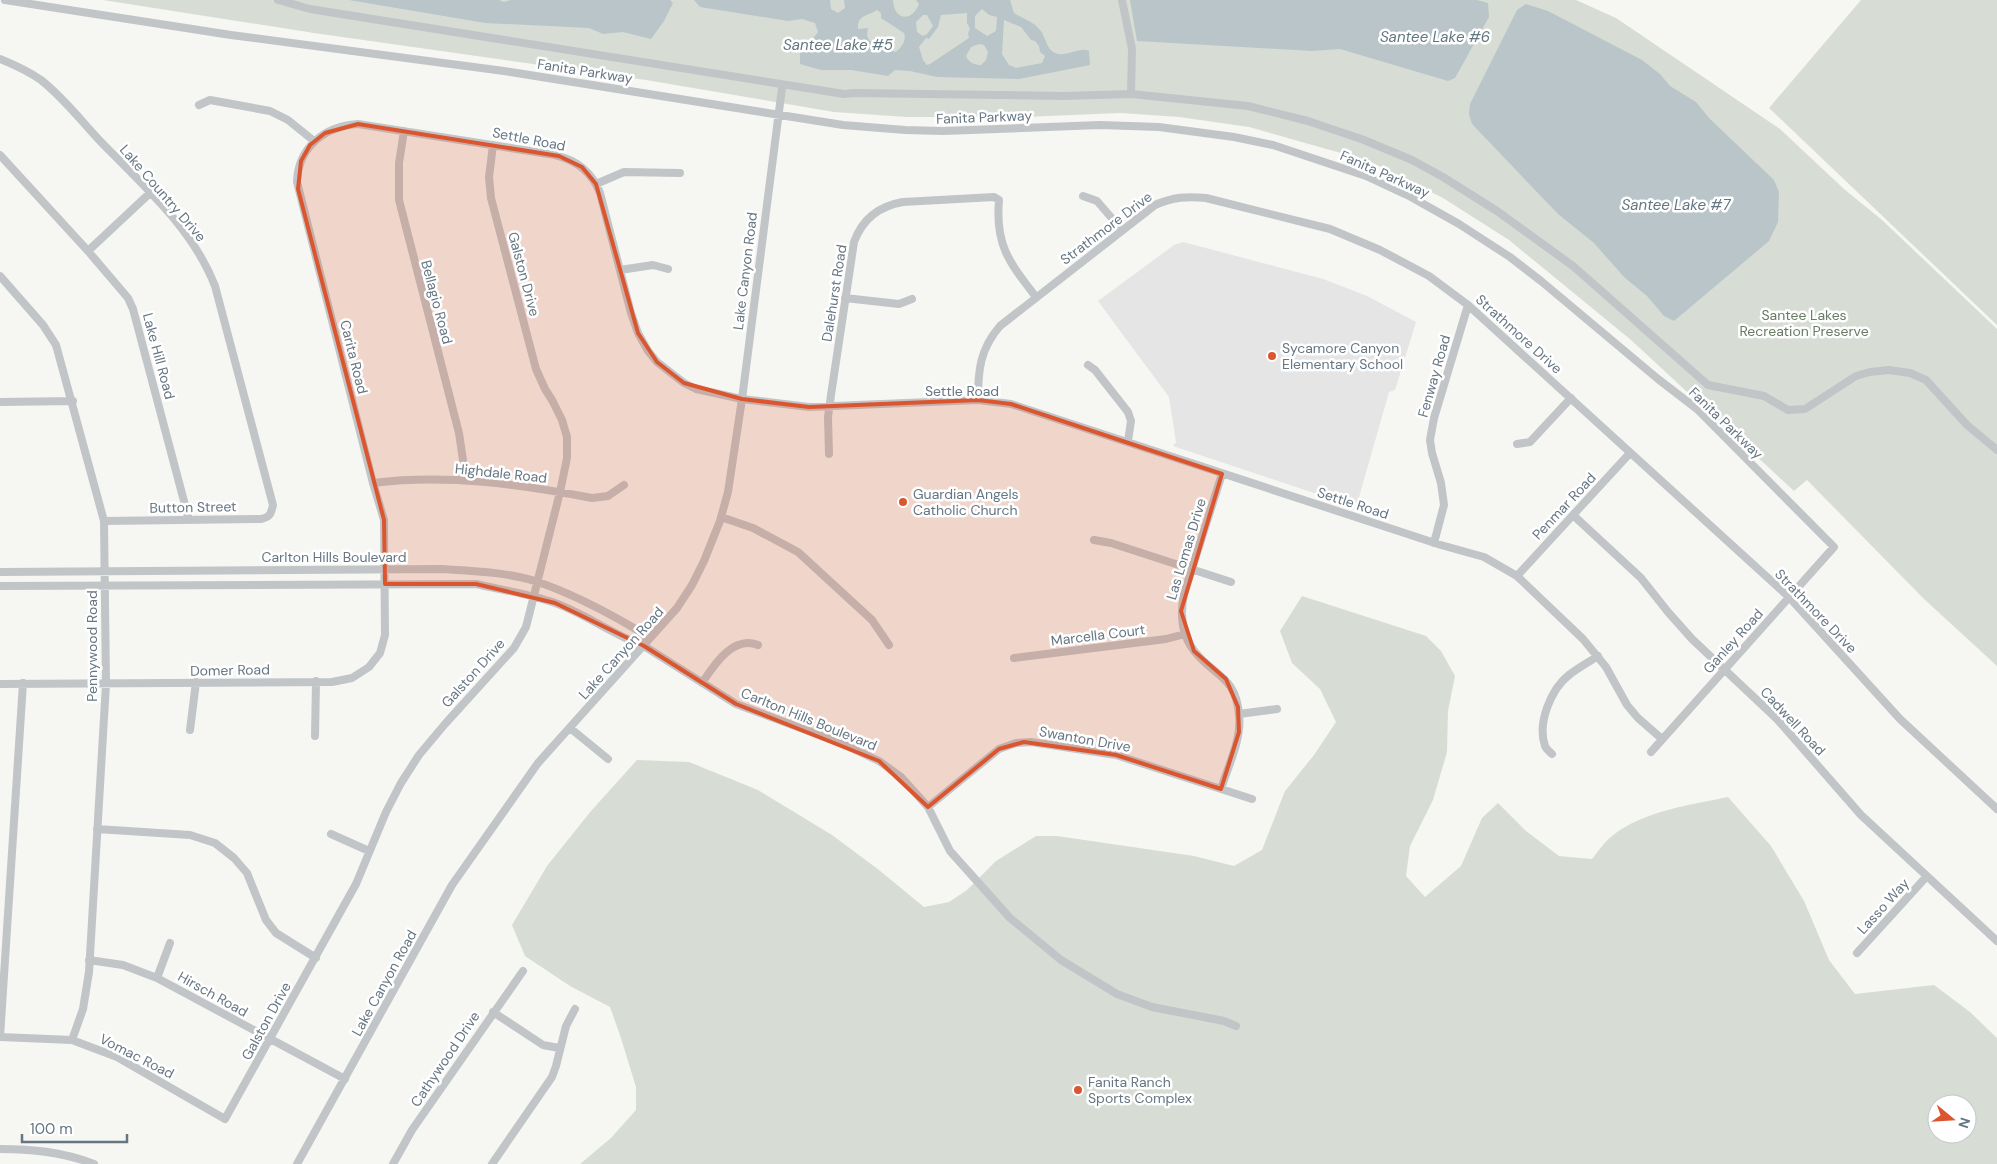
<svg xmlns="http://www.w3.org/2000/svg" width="1997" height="1164" viewBox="0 0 1997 1164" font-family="'DM Sans',sans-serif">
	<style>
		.built { fill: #e4e5e4 }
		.green { fill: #d7ddd4; fill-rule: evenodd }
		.water { fill: #b9c5c9; fill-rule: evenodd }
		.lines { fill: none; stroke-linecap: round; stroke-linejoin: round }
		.minor { stroke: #c1c5c8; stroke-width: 8 }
		.marked { fill: #db552e; fill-opacity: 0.2; stroke: #db552e; stroke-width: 4; stroke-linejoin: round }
		.poi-dot { fill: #db552e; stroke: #fff; stroke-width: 2 }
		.labels { text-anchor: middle; stroke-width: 5; stroke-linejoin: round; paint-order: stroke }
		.street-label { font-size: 14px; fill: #667683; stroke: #fff }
		.park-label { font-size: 14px; fill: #697a65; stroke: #fff }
		.poi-label { font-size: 14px; fill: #667683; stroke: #fff; text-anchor: start }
		.water-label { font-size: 15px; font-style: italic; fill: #62777f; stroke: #fff }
	</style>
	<rect width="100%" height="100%" fill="#f6f6f3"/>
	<path class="built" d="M 1183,242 L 1323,279 L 1367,296 L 1416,322 L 1395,390 L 1389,392 L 1357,504 L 1353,506 L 1173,446 L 1176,442 L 1169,397 L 1098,301 L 1174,245 Z"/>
	<path class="green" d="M 103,0 L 1576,0 L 1616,18 L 1780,129 L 1844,189 L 1882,220 L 1997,329 L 1997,666 L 1924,599 L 1807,480 L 1794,491 L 1631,340 L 1509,240 L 1443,198 L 1369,161 L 1249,127 L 1179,117 L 1121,113 L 1024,117 L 907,117 L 834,112 L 646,80 L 314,33 Z
		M 1861,0 L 1997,0 L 1997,325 L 1769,108 Z
		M 1302,596 L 1426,636 L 1441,651 L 1455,676 L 1448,711 L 1447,752 L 1433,800 L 1410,846 L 1406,876 L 1425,897 L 1461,866 L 1482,818 L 1498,803 L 1526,831 L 1559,856 L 1592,859 C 1598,852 1604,842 1612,836 C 1643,811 1690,805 1728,797 L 1771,846 L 1804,901 L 1829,960 L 1855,994 L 1934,985 L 1970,1012 L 1997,1038 L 1997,1164 L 580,1164 L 611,1138 L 636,1110 L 636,1087 L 620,1035 L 610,1007 L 570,986 L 525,956 L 512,925 L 547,866 L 591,811 L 637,760 L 689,762 L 758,790 L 832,835 L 879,870 L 924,907 L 949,902 L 967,890 L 996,861 L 1036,836 L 1057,836 L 1194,856 L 1234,866 L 1262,850 L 1285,791 L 1314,755 L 1336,722 L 1320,689 L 1292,663 L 1280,631 ZM 1937,1104 L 1967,1104 L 1967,1134 L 1937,1134 Z"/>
	<path class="water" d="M 349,0 L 499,0 L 504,2 L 511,0 L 670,0 L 673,3 L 664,21 L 651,39 L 623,32 L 603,34 L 589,28 L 485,23 Z
		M 694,0 L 830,0 L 831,9 L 838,13 L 845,8 L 844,0 L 893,0 C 894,21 912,22 919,4 L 916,0 L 1010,0 L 1014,13 C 1022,18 1034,22 1040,30 C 1046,37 1046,49 1055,53 C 1066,58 1079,46 1089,51 L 1090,65 L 1019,79 L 937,77 L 910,71 L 895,70 L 888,76 L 851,70 L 821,70 L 800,64 L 800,45 L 812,40 L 818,32 L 815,23 L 802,19 L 788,21 L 700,7 ZM 982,9 L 989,15 L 997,17 L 996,31 L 987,36 L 975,28 L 975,16 ZM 877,10 L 881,13 L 881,18 L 904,33 C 907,40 901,49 895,52 C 886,48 879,41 870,41 L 867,36 L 868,28 L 858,29 C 857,15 868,16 877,10 ZM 967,13 L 967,23 L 970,29 L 968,33 L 969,38 L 930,64 L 927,65 L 923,60 L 919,47 L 926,38 L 929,39 L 938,27 L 941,15 ZM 923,15 L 927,15 L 933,26 L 927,34 L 923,36 L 917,32 L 916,22 ZM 1004,20 L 1021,27 L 1031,40 L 1035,41 L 1039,46 L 1040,52 L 1045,56 L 1042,63 L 1016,68 L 1009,65 L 1002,54 ZM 979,44 L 984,45 L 988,52 L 986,60 L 981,65 C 975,65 969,63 966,56 L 971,47 Z
		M 1130,0 L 1477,0 L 1488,3 L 1489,17 L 1455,78 L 1448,81 L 1340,49 L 1312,51 L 1137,41 Z
		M 1526,4 L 1548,11 L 1642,60 L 1660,74 L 1670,86 L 1696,102 L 1709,118 L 1774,180 L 1779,192 L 1778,222 L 1769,241 L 1674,321 L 1664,316 L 1647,296 L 1624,277 L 1594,243 L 1558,214 L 1472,124 L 1469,114 L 1470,104 L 1517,10 Z"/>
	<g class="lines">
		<path class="minor" d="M 5,0 L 231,35 L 504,71 L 843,125 L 905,130 L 943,131 L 1100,125 L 1159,127 L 1234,137 L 1273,145 L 1366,176 L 1411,197 L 1459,224 L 1510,257 L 1541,281 L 1658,379 L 1697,409 L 1834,547 L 1651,752
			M 278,0 L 310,9 L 844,94 L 854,93 L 1064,96 L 1131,94 L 1132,49 L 1122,0
			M 0,59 C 15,65 28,71 41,80 C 64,98 82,122 102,143 C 144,186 193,229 215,286 L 273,505 C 271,514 270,517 261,519 L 104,521
			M 1131,94 L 1248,106 L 1308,121 L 1364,140 L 1412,160 L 1443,177 L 1497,211 L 1573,266 L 1708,385 L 1764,396 L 1788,410 L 1805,409 L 1856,376 L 1870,372 L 1889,370 L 1910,373 L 1926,380 L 1967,425 L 1997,450
			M 199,105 L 210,100 L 270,111 L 288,120 L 314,141
			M 404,131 L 399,163 L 399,200 L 459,433 L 463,460 L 461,480
			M 0,155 L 88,251 L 128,298 L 133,309 L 189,520
			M 596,184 L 624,172 L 680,173
			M 1083,196 L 1097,201 L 1122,230
			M 88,251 L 150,193
			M 620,270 L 653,265 L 668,269
			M 0,276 L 43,325 L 56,345 L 104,521 L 106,684 L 89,972 L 83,1009 L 72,1040
			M 845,298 L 899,304 L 912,299
			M 1088,365 L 1095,370 L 1128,412 L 1131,421 L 1128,441
			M 978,400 C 978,370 980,349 1000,326 L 1155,205 C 1173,197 1187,196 1206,198 L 1330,229 L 1380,250 L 1429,276 L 1468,305 L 1789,597 L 1900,719 L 1997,809
			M 0,402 L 73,401
			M 1517,444 L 1530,442 L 1571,398
			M 829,454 L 828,417 L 831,395 L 854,242 C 862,220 879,206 903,202 L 994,197 L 999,200 C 995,245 1009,262 1036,297
			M 373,483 C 448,474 518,484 592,498 L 608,496 L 624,485
			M 1573,515 L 1641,578 L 1668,612 L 1692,639 L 1777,719 L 1861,815 L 1997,941
			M 721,517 L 753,528 L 798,552 L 872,620 L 889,645
			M 1094,540 L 1111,543 L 1231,582
			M 1434,543 L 1444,505 L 1441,483 L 1432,453 L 1430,440 L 1434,418 L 1468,305
			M 0,572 L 442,569 C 473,571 507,572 538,582 C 573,594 607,612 639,631 L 644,646
			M 1517,576 L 1630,453
			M 0,586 L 476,584 C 502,590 530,594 555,603 C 586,614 613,635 644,646 L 736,704 L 841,743 L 879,761 L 901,777 L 928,807 L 950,851 L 1010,918 L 1061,960 L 1117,994 L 1152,1007 L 1224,1021 L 1236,1026
			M 1014,658 L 1166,639 L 1185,634
			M 702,683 C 714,665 733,635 758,645
			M 0,684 L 332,682 L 352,678 L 369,667 L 380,653 L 385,635 L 384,520 L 373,483 L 297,182 C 298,147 325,126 358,124 L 555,155 C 576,160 592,172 600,193 L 631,313 L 638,333 L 648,351 L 657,362 L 684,383 L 696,389 L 742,399 L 809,407 L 978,400 L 1011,404 L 1441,545 L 1484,557 L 1517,576 L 1583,639 L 1606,667 L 1627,705 L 1638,718 L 1662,739
			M 1239,714 L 1277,709
			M 570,728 L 608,759
			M 190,730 L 196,682
			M 315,736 L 316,681
			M 1552,754 C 1550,752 1546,749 1545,746 C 1537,723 1551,689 1569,675 C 1578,668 1589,662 1598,656
			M 1221,789 C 1228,766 1242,739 1239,715 C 1236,676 1214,676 1195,652 C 1181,635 1180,614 1184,594 L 1222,474
			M 928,807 L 999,749 L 1016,743 L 1031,742 L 1116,755 L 1252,799
			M 97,829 L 190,835 L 215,843 L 234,858 L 247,873 L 266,920 L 276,933 L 316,958
			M 331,834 L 369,851
			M 1857,953 L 1927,876
			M 89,960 L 123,965 L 157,978 L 345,1079
			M 157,978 L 170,943
			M 493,1012 L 543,1045 L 559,1048
			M 0,1037 L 72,1040 L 117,1057 L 225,1119 L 356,884 L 386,812 L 401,783 L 419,755 L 445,724 L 514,648 L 526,627 L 560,492 L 567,458 L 567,437 L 562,420 L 552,400 L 545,389 L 536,369 L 491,198 L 489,177 L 493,145
			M 0,1037 L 23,683
			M 0,1149 C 33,1149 63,1152 94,1164
			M 297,1164 L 452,885 L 538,763 L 677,608 L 692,585 L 704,561 L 720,521 L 728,492 L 742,399 L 782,88
			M 393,1164 L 412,1130 L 523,971
			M 492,1164 L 552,1077 L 556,1066 L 566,1026 L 575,1009"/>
	</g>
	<path class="marked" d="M 358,124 L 559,156 L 582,167 L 596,184 L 638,333 L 657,362 L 684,383 L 742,399 L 809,407 L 978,400 L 1011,404 L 1222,474 L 1181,611 L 1194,651 L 1226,679 L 1238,707 L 1239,732 L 1221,789 L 1116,755 L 1024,742 L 999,749 L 928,807 L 879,761 L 736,704 L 644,646 L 555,603 L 476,584 L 385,584 L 384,520 L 298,189 L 301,161 L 310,145 L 325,133 Z"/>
	<g class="poi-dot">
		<circle cx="1272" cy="356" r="5"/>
		<circle cx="903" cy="502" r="5"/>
		<circle cx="1078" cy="1090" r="5"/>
	</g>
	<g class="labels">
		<g class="street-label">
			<text transform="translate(585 71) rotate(9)" y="5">Fanita Parkway</text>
			<text transform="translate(984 117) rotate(-2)" y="5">Fanita Parkway</text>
			<text transform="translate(529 139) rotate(11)" y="5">Settle Road</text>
			<text transform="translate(1385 174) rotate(24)" y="5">Fanita Parkway</text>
			<text transform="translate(163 193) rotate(49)" y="5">Lake Country Drive</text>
			<text transform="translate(1106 228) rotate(-37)" y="5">Strathmore Drive</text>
			<text transform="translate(745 271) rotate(-83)" y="5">Lake Canyon Road</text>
			<text transform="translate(524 274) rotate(75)" y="5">Galston Drive</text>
			<text transform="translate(834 293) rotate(-81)" y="5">Dalehurst Road</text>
			<text transform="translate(437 302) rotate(75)" y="5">Bellagio Road</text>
			<text transform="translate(1519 334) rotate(42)" y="5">Strathmore Drive</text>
			<text transform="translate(159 356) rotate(75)" y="5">Lake Hill Road</text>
			<text transform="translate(354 357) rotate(76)" y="5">Carita Road</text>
			<text transform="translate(1434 376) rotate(-74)" y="5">Fenway Road</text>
			<text x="962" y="396">Settle Road</text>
			<text transform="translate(1726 423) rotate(44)" y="5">Fanita Parkway</text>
			<text transform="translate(501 473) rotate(6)" y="5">Highdale Road</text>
			<text transform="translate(1353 503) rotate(18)" y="5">Settle Road</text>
			<text transform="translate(1564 506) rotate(-47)" y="5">Penmar Road</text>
			<text transform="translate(193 507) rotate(-1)" y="5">Button Street</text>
			<text transform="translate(1186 549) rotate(-73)" y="5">Las Lomas Drive</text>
			<text x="334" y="562">Carlton Hills Boulevard</text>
			<text transform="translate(1816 611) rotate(46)" y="5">Strathmore Drive</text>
			<text transform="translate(1098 635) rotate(-7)" y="5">Marcella Court</text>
			<text transform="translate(1733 641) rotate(-48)" y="5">Ganley Road</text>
			<text transform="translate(92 646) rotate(-90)" y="5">Pennywood Road</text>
			<text transform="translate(621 653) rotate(-48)" y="5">Lake Canyon Road</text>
			<text transform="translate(230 670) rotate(-1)" y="5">Domer Road</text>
			<text transform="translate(473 673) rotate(-48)" y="5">Galston Drive</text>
			<text transform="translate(809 719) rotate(22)" y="5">Carlton Hills Boulevard</text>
			<text transform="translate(1793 721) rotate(47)" y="5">Cadwell Road</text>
			<text transform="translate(1085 739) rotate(10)" y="5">Swanton Drive</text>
			<text transform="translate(1883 906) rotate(-48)" y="5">Lasso Way</text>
			<text transform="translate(384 983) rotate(-61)" y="5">Lake Canyon Road</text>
			<text transform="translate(213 994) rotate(29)" y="5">Hirsch Road</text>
			<text transform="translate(266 1021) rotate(-61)" y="5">Galston Drive</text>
			<text transform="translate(137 1056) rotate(27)" y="5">Vomac Road</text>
			<text transform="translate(445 1059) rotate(-56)" y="5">Cathywood Drive</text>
		</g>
		<g class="park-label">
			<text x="1804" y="320">Santee Lakes<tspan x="1804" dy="16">Recreation Preserve</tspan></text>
		</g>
		<g class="poi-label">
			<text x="1282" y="353">Sycamore Canyon<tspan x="1282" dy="16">Elementary School</tspan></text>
			<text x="913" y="499">Guardian Angels<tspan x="913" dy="16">Catholic Church</tspan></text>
			<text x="1088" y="1087">Fanita Ranch<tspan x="1088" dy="16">Sports Complex</tspan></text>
		</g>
		<g class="water-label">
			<text x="1435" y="42">Santee Lake #6</text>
			<text x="838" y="50">Santee Lake #5</text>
			<text x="1676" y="210">Santee Lake #7</text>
		</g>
	</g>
	<g transform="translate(1952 1119) rotate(108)"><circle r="24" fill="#ffffff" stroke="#c2c8cd"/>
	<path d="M0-4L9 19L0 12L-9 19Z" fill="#db552e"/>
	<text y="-8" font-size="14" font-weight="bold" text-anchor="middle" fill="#667683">N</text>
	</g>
	<path d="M22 1134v8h105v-8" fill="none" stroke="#667683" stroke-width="2.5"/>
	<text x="30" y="1134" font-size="15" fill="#667683" stroke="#ffffff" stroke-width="4" paint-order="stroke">100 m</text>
</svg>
